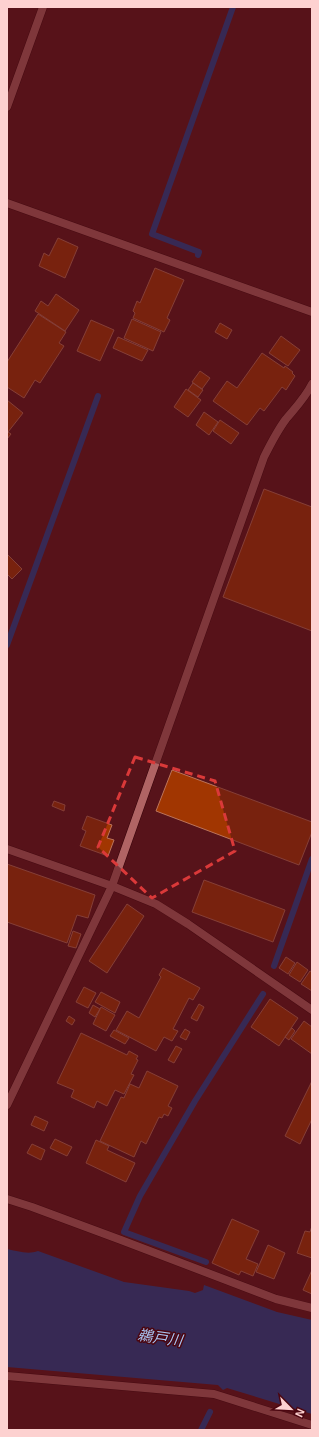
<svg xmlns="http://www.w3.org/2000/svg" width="319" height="1437" viewBox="0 0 319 1437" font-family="Helvetica,'Noto Sans JP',sans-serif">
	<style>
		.water { fill: #11469c }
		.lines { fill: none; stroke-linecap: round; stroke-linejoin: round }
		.stream { stroke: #11469c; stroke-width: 6 }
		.building { fill: #a13601; stroke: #bc745a }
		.minor-casing { stroke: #340208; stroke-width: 9 }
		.minor { stroke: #b06464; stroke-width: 8 }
		.marked { fill: none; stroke: #da3939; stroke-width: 3; stroke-dasharray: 8 5; stroke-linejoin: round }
		.labels { text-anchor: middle; stroke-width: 3; stroke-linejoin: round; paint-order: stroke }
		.water-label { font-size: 15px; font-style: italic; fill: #aac6f4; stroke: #4b0610 }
	</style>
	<rect width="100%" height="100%" fill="#57131a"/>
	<path class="water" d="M 7,1249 C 17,1251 28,1255 38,1251 L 124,1282 L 189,1291 L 195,1293 L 203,1290 L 204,1285 L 277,1312 L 312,1320 L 312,1414 L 227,1388 L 223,1390 L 218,1385 L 7,1367 Z"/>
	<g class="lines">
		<path class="stream" d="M 198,255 L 199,252 L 152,234 L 233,7
			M 7,645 L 98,396
			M 274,966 L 312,859
			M 206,1262 L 124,1232 L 140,1196 L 195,1101 L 263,994
			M 201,1430 L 210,1412"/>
	</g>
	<path class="building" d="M 58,238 L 78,247 L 65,278 L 39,266 L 44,253 L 49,256 Z
		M 155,268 L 184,280 L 167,318 L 170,320 L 164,332 L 133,318 L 135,313 L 133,311 L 137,301 L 140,303 Z
		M 56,294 L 79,310 L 65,331 L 35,311 L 41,301 L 48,306 Z
		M 38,314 L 66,332 L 59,343 L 64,346 L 40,383 L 35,380 L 24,398 L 7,387 L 7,362 Z
		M 132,319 L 161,332 L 153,351 L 124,338 Z
		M 91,320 L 114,330 L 100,361 L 77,351 Z
		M 220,323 L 232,330 L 227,339 L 215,332 Z
		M 281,336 L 300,350 L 288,366 L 269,353 Z
		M 118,337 L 148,350 L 142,361 L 113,348 Z
		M 262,353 L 284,368 L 285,366 L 293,372 L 292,373 L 295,376 L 286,390 L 282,387 L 264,411 L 260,408 L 247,425 L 213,401 L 227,381 L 237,388 Z
		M 200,371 L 210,378 L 202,389 L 192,382 Z
		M 193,383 L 203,390 L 198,397 L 188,390 Z
		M 186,389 L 201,400 L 188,417 L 174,407 Z
		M 7,400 L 23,413 L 8,432 L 11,434 L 7,439 Z
		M 204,412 L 218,422 L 209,435 L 196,425 Z
		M 220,420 L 239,433 L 231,444 L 213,431 Z
		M 264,489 L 312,507 L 312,631 L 223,597 Z
		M 7,554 L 22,569 L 12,579 L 7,574 Z
		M 172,770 L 312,822 L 312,832 L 299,865 L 156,811 Z
		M 54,801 L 65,805 L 64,811 L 52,806 Z
		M 87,816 L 112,825 L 107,838 L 114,840 L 108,856 L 80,846 L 86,831 L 82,829 Z
		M 7,864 L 95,895 L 88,918 L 77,915 L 67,943 L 7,922 Z
		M 204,880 L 285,910 L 273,942 L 192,912 Z
		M 127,904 L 144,916 L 107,973 L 89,961 Z
		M 73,931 L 81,934 L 76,948 L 68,946 Z
		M 286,957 L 295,963 L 288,974 L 279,968 Z
		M 297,962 L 308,970 L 300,982 L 289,975 Z
		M 163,968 L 200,988 L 193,1000 L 189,998 L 173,1029 L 178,1031 L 172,1041 L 164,1037 L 156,1051 L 116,1030 L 127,1011 L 139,1018 L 161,977 L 159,975 Z
		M 310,971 L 312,972 L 312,991 L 301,984 Z
		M 84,987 L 96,993 L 88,1008 L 76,1002 Z
		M 101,992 L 120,1002 L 115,1013 L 95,1002 Z
		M 270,999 L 298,1018 L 279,1046 L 251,1027 Z
		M 199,1004 L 204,1007 L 197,1021 L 191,1018 Z
		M 93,1005 L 100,1009 L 95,1017 L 89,1013 Z
		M 101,1007 L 115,1015 L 106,1031 L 93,1024 Z
		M 69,1016 L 75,1020 L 72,1025 L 66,1021 Z
		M 304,1021 L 312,1027 L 312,1054 L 291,1039 Z
		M 292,1028 L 295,1031 L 289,1040 L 285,1037 Z
		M 185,1029 L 190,1032 L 186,1040 L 180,1037 Z
		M 114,1030 L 129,1038 L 125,1044 L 110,1036 Z
		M 81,1033 L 127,1055 L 129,1051 L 138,1056 L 136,1059 L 138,1060 L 131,1074 L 134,1075 L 124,1094 L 115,1090 L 107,1106 L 97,1101 L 94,1108 L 71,1097 L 74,1090 L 57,1083 Z
		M 176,1046 L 182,1049 L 174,1063 L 168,1060 Z
		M 147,1071 L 178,1086 L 168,1106 L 172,1108 L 168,1116 L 164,1114 L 162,1118 L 159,1117 L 146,1144 L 141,1141 L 134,1157 L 100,1141 L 121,1097 L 124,1098 L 130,1084 L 139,1088 Z
		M 312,1081 L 312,1119 L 300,1144 L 285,1136 Z
		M 35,1116 L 48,1122 L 44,1131 L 31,1125 Z
		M 55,1139 L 72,1147 L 67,1156 L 50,1148 Z
		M 96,1140 L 109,1146 L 107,1150 L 135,1163 L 126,1182 L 86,1163 Z
		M 32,1144 L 45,1150 L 41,1160 L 27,1153 Z
		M 232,1219 L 259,1231 L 246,1259 L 258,1264 L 253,1276 L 241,1271 L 239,1275 L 212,1263 Z
		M 312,1226 L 312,1258 L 297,1253 L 305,1231 L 310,1232 Z
		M 268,1245 L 285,1253 L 274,1279 L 256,1272 Z
		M 312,1270 L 312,1294 L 303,1290 Z"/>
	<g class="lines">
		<g class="minor-casing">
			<path id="minor" d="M 7,107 L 43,7
				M 7,203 L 312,312
				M 7,849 L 112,886 L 156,904 L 188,924 L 312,1010
				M 7,1105 L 112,886 L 264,457 C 271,443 277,431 286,419 C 296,407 305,398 312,384
				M 7,1199 L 32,1207 L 121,1240 L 276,1299 L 312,1308
				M 7,1376 L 214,1394 L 312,1425"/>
		</g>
		<use href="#minor" class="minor"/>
	</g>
	<path d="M0 0H319V1437H0ZM 135,757 L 215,781 L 235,851 L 152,898 L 98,847 Z" fill="#57131a" fill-opacity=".55" fill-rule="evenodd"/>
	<path class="marked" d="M 135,757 L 215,781 L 235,851 L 152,898 L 98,847 Z"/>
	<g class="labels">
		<g class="water-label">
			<text transform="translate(160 1338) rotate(8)" y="5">鵜戸川</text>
		</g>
	</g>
	<rect width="319" height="1437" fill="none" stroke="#fdd1d0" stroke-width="16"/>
	<g transform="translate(291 1409) rotate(114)" stroke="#4b0610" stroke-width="3" paint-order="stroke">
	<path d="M0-3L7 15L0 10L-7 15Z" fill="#fdd1d0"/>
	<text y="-6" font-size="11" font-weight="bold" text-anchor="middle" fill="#fdd1d0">N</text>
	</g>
</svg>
